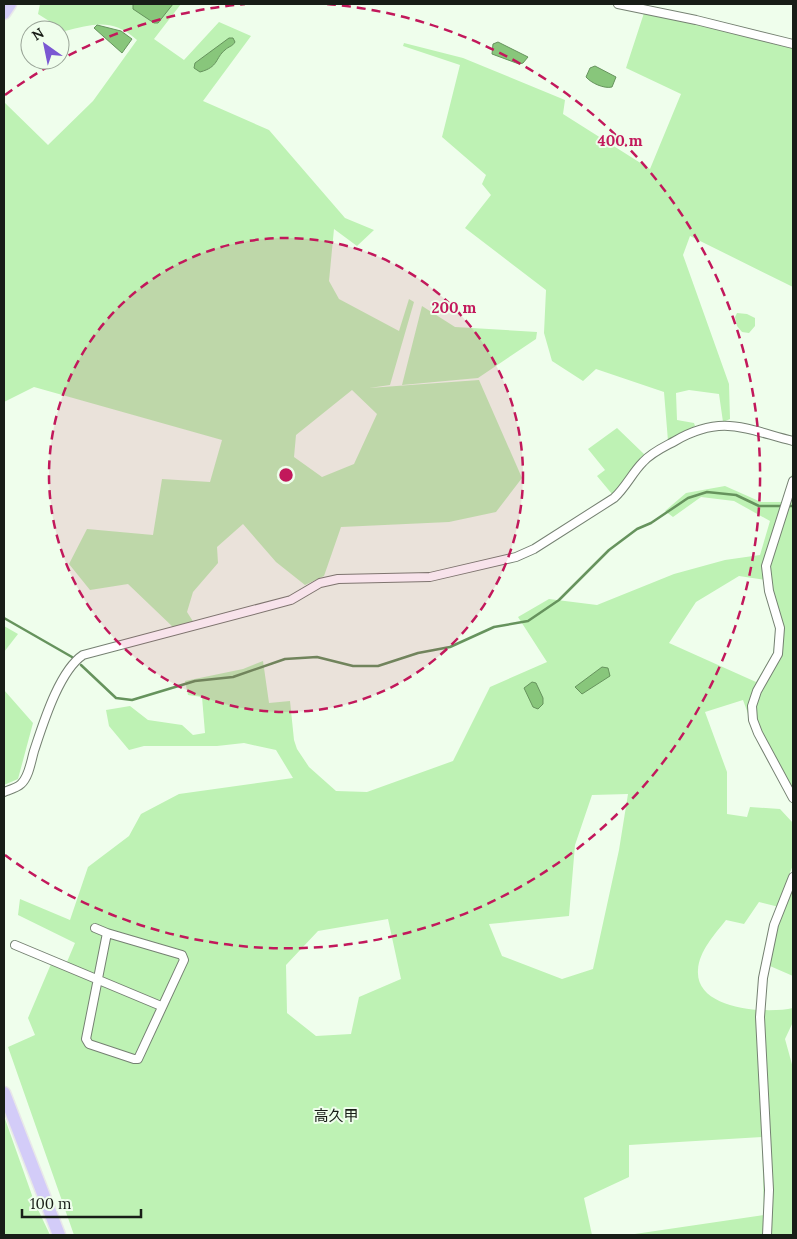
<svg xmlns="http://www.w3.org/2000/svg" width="797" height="1239" viewBox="0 0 797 1239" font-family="Lora,'Noto Sans JP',serif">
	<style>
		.green { fill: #bef2b4; fill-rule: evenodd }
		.water { fill: #88c67b; stroke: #66935d }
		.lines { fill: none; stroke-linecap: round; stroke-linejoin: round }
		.stream { stroke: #66935d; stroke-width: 2.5 }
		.minor-casing { stroke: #758172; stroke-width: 10 }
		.trunk-casing { stroke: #e8e8e8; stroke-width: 15 }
		.minor { stroke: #fff; stroke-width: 8 }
		.trunk { stroke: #d3ccf8; stroke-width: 12 }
		.ring { fill: none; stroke: #c2185b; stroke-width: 2.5; stroke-dasharray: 9 6 }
		.labels { text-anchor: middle; stroke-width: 4; stroke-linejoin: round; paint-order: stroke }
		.quarter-label { font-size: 15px; fill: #181d17; stroke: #effeec }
		.centre { fill: #c2185b; stroke: #effeec; stroke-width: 2.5 }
		.ring-label { font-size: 15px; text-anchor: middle; font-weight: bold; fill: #c2185b; stroke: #effeec; stroke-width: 4; stroke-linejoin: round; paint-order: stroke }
	</style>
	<rect width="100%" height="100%" fill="#effeec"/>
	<path class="green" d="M 40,4 L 181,4 L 154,39 L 184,60 L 219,22 L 251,36 L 203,101 L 269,130 L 345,218 L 374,230 L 357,246 L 334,229 L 329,281 L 339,299 L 399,331 L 409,299 L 414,302 L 390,385 L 369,388 L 479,380 L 522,478 L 496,512 L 449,522 L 341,527 L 324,576 L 305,585 L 276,562 L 243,524 L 217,547 L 218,563 L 193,592 L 187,612 L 194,623 L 175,629 L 128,584 L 90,590 L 69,564 L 87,529 L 153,535 L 162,479 L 210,482 L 222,440 L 34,387 L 4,402 L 4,102 L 48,145 L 93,101 L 137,40 C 112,18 94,24 65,31 L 38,14 ZM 352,390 L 377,414 L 354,464 L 322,477 L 294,457 L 296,435 Z
		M 644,13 L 701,23 L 793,47 L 793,287 L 690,236 L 683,255 L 729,384 L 730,419 L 723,422 L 719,394 L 689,390 L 676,393 L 677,420 L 694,423 L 695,426 L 668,441 L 664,392 L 596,369 L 583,381 L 552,361 L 544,333 L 546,290 L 465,228 L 491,195 L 482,184 L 486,175 L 442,137 L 460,65 L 403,46 L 404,43 L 463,58 L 565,100 L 563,114 L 650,169 L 681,94 L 626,68 Z
		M 422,306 L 455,327 L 537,332 L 536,339 L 478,378 L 402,385 Z
		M 737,313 L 747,314 L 755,318 L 755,326 L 749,333 L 742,332 L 737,326 L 735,317 Z
		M 617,428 L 645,455 L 622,486 L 612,494 L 597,476 L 605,470 L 588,449 Z
		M 793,471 L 793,802 L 750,719 L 743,700 L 705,712 L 727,772 L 727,814 L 747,817 L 750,807 L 780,809 L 793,823 L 793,865 L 787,880 L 793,881 L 793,976 L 763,963 L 779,907 L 759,902 L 744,924 L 726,920 C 715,934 699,951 698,970 C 695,1010 767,1014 793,1008 L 793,1022 L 785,1039 L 793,1068 L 793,1235 L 628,1235 L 764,1215 L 762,1137 L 629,1145 L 629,1177 L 584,1198 L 592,1235 L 74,1235 L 8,1047 L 35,1035 L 28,1018 L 51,964 L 64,969 L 75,943 L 18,915 L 20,899 L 70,920 L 88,867 L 129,836 L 141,814 L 179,794 L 293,778 L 276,750 L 244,743 L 217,746 L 144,746 L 129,750 L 109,726 L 106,710 L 130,706 L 148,720 L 182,725 L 193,735 L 205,733 L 202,697 L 188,695 L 185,681 L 243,669 L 263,661 L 269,703 L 290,701 L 294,740 L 297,749 L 309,767 L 336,791 L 367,792 L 453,761 L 490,687 L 547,662 L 518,617 L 549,599 L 597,605 L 674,574 L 725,560 L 760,555 L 770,521 L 734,501 L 701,497 L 673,517 L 665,511 L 686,493 L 725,486 L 761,502 L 783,502 ZM 739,576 L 765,580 L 776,630 L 773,654 L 756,682 L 669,643 L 696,602 ZM 628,794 L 619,850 L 593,969 L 562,979 L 502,956 L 489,924 L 569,916 L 575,845 L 592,795 ZM 388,919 L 401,979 L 359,997 L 351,1034 L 316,1036 L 287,1013 L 286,965 L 318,931 Z
		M 4,626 L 18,634 L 4,652 Z
		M 4,690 L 33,723 L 18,779 L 4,785 Z
		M 4,1116 L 34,1201 L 50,1235 L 4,1235 Z"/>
	<path class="water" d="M 133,4 L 173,4 L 158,23 L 154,23 L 133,9 Z
		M 97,25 L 121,31 L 132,39 L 122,53 L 94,28 Z
		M 229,38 L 233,38 L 235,42 C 232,47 229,46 225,50 C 215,58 219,67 200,72 L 194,68 L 195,63 Z
		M 498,42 L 528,57 L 523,63 L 519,64 L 492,54 L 493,44 Z
		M 595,66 L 616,77 L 612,87 C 604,89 591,83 586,77 L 590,68 Z
		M 602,667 L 608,668 L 610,676 L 582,694 L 575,687 Z
		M 532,682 L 536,683 L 543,698 L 543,704 L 538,709 L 533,707 L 524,688 Z"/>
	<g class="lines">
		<path class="stream" d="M 4,618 L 72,657
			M 81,665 L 116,698 L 132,700 L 195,681 L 233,677 L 285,659 L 317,657 L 353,666 L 378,666 L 418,653 L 450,647 L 494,627 L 528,621 L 559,600 L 609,550 L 637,529 L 651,523 L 688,498 L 707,492 L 736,495 L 759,506 L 793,506"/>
		<g class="minor-casing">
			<path id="minor" d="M 618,4 L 696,20 L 793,44
				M 793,481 L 766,566 L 769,591 L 780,628 L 778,654 L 757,691 L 752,706 L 753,720 L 758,733 L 793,798
				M 4,792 C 9,790 17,788 21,784 C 29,777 31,761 34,751 C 43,724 59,671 83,655 L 291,600 L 320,583 L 338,579 L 430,577 L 516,557 L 534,549 L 614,498 C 626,487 632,473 643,462 C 652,452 664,447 675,441 C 722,414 745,429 793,441
				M 95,928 L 107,933
				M 107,933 L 182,955 L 184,960 L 138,1059 L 134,1059 L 89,1044 L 86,1039 Z
				M 15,945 L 161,1006
				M 767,1235 L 769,1190 L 760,1017 L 763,978 L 774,925 L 793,877"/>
		</g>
		<g class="trunk-casing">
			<path id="trunk" d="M 4,13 L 10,4
				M 4,1093 L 59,1235"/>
		</g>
		<use href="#minor" class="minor"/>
		<use href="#trunk" class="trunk"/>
	</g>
	<circle cx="286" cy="475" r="237" fill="#c2185b" fill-opacity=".12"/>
	<g class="ring">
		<circle cx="286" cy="475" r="237"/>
		<path d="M5 95A473 473 0 0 1 245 4M327 4A473 473 0 1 1 5 855"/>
	</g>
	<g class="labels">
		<g class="quarter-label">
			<text x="336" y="1121">高久甲</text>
		</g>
	</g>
	<circle cx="286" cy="475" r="8" class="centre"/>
	<g class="ring-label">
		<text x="620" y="146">400 m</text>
		<text x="454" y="313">200 m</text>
	</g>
	<rect width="797" height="1239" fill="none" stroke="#181d17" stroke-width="10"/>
	<g transform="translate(45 45) rotate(327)"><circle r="24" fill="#effeec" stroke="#99a497"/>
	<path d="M0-4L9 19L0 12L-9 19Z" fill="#7a58d2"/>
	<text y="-8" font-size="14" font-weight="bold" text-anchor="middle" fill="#181d17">N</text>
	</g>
	<path d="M22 1209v8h119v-8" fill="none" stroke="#181d17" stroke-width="2.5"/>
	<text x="30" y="1209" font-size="15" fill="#181d17" stroke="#effeec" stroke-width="4" paint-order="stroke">100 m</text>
</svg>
